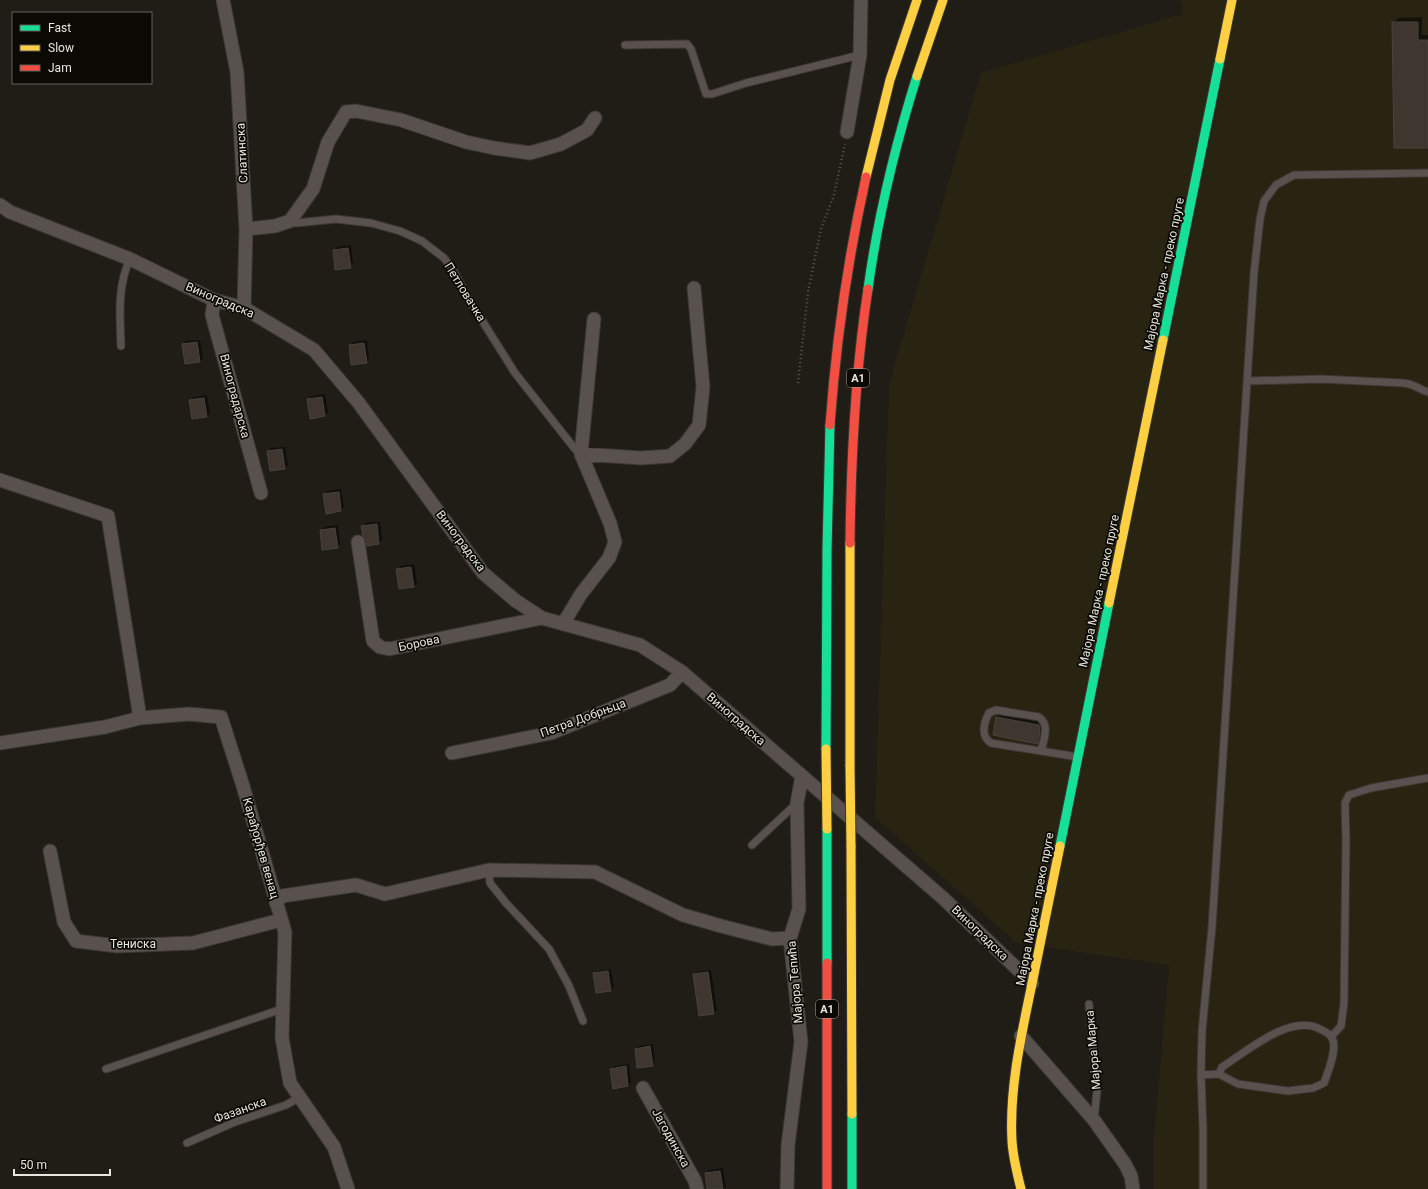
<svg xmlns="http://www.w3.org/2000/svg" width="1428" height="1189" viewBox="0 0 1428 1189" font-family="Roboto,sans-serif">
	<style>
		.built { fill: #292412 }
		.shadow { fill: #0007 }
		.building { fill: #3f362f; stroke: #47433e }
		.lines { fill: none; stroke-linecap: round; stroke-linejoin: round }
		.lane-casing { stroke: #3a3833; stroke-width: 9 }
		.street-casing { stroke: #3a3833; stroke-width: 15 }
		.fast-casing { stroke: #3a3833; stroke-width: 11 }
		.slow-casing { stroke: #3a3833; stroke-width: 11 }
		.jam-casing { stroke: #3a3833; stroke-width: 11 }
		.path { stroke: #5c5753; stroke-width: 2.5; stroke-dasharray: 1 3; stroke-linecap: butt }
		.lane { stroke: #58514e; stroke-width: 7 }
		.street { stroke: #58514e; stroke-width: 13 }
		.fast { stroke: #16e098; stroke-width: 9 }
		.slow { stroke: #ffcf43; stroke-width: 9 }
		.jam { stroke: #f24e42; stroke-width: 9 }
		.slow-bridge-casing { stroke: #3a3833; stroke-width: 11; stroke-linecap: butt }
		.slow-bridge { stroke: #ffcf43; stroke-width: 9 }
		.labels { text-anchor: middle; stroke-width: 3.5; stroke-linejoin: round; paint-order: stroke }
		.shield { fill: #0a0904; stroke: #a5a39c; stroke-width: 1 }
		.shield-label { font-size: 11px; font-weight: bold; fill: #e8e5dd }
		.street-label { font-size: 12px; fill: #e8e5dd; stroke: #0a0904 }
	</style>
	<rect width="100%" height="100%" fill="#1f1d16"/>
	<path class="built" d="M 1181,0 L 1428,0 L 1428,1189 L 1154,1189 L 1154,1137 L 1169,965 L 1017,943 L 875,817 L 889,384 L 981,73 L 1183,14 Z"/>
	<path class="shadow" d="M 1422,17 L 1422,35 L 1428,35 L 1428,147 L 1393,23 L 1398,18 Z
		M 351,245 L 353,263 L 350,267 L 334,250 L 337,247 Z
		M 200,340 L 203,358 L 200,361 L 183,344 L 186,341 Z
		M 367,340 L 369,359 L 366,362 L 350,345 L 353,342 Z
		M 325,394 L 328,412 L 325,415 L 308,399 L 311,396 Z
		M 207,395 L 210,413 L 207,417 L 190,400 L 194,397 Z
		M 285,447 L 288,465 L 284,468 L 268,452 L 271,448 Z
		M 341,489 L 344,507 L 341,511 L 324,494 L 328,491 Z
		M 380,522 L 382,540 L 379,543 L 362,526 L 366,523 Z
		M 338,525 L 340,544 L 337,547 L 321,530 L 324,527 Z
		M 414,564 L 417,583 L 414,586 L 397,570 L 400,566 Z
		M 1002,712 L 1044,720 L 1042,737 L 1038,742 L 997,717 Z
		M 611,969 L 614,987 L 611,990 L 597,992 L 594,974 L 598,971 Z
		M 711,970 L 717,1010 L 714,1013 L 694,975 L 697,972 Z
		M 653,1044 L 655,1062 L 652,1065 L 636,1049 L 639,1046 Z
		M 629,1064 L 631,1082 L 628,1085 L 611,1069 L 615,1066 Z
		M 723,1168 L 726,1187 L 723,1189 L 708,1189 L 706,1173 L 709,1170 Z"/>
	<path class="building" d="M 1392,22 L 1418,22 L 1418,40 L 1428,40 L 1428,148 L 1394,148 Z
		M 348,248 L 351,268 L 335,270 L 333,250 Z
		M 197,342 L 200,362 L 185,364 L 182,344 Z
		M 364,343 L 367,363 L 351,365 L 349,345 Z
		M 322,397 L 325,416 L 310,419 L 307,399 Z
		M 204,398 L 207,417 L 192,419 L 189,400 Z
		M 282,449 L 285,469 L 270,471 L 267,451 Z
		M 339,492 L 341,511 L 326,514 L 323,494 Z
		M 377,524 L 379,544 L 367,546 L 366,540 L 363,536 L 361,526 Z
		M 335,528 L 338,548 L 322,550 L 320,530 Z
		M 411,567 L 414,587 L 399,589 L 396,569 Z
		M 996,717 L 1039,725 L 1040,732 L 1038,744 L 993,735 Z
		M 608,971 L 611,991 L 596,993 L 593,973 Z
		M 708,972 L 714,1014 L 699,1016 L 693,974 Z
		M 650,1046 L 653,1066 L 637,1068 L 635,1049 Z
		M 626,1066 L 628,1086 L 613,1089 L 610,1069 Z
		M 720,1171 L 723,1189 L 707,1189 L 705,1173 Z"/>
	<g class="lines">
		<g class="lane-casing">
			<path id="lane" d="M 625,45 L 687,44 L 691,49 L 706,94 L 712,94 L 746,83 L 860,55
				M 290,221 L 296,223 L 336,219 L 371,223 L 400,231 L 422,241 L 444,258 L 453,270 L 468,298 L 515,373 L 575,449 L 581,454
				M 121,346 C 120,317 117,286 130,259
				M 1247,381 L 1321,379 L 1403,383 C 1415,384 1418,389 1428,392
				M 1041,751 C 1044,739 1050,725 1039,717 L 996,710 L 989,713 C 984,722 980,736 991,743 L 1078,757
				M 752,845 L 797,803
				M 489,870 L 490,883 L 506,903 L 549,949 L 569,986 L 583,1021
				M 1089,1004 L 1097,1091 L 1094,1120
				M 1331,1037 L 1341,1026 L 1344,1003 L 1346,841 L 1345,803 L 1349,795 L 1371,788 L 1428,778
				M 106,1069 L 282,1009
				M 1201,1075 L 1219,1074 L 1238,1084 L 1288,1091 L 1313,1088 L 1324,1083 C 1328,1072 1339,1046 1331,1036 C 1327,1032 1322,1030 1318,1028 C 1288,1015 1246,1052 1222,1067 L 1219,1074
				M 187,1143 L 235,1122 L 286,1105 L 300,1097
				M 1203,1189 L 1203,1128 L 1201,1075 L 1202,1031 L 1212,927 L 1254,273 L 1260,219 L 1264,201 L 1276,185 L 1294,175 L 1428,173"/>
		</g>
		<g class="street-casing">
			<path id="street" d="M 223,0 L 237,72 L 246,229 L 244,308
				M 847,132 L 860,55 L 861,0
				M 0,205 L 10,212 L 130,259 L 214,300 L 244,308 L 314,350 L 358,402 L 483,573 L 516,601 L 542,618 L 640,645 L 682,672 L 943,898 L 1032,983
				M 246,229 L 275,226 L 290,221 L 313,189 L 328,142 L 346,112 L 356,111 L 401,120 L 466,142 L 494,148 L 530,153 L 561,144 L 587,130 L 595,118
				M 214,300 L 212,315 L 261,493
				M 581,454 L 641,458 L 670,456 L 685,444 L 699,425 L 703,387 L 694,288
				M 0,480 L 108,516 L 140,718
				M 358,542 L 373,641 L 380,647 L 389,649 L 542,618
				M 563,624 L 581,594 L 609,558 L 615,542 L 610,523 L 581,454 L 594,319
				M 0,743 L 105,727 L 140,718 L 189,714 L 221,717 L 243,786 L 285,932 L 282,1038 L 290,1083 L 334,1147 L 348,1189
				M 452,753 L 551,733 L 670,685 L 682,672
				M 50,851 L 64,922 L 76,941 L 117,946 L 193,943 L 281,920
				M 276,903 L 282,896 L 356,885 L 385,894 L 489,870 L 595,872 L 683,915 L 721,926 L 772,939 L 790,938
				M 1021,1036 L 1094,1120 L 1125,1164 L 1131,1176 L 1133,1189
				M 643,1088 L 695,1181 L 697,1189
				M 787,1189 L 788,1145 L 801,1042 L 790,938 L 799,909 L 797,803 L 802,776"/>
		</g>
		<g class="fast-casing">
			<path id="fast" d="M 868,289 C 878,216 895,146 917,76
				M 1163,340 L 1220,59
				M 826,749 L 827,551 L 830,425
				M 827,829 L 827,963
				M 1060,846 L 1109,603
				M 852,1114 L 852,1189"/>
		</g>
		<g class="slow-casing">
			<path id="slow" d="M 1220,59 L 1232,0
				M 917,76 L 943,0
				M 866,177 L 890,80 L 917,0
				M 850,543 L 850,766
				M 1109,603 L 1163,340
				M 851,846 L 852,1114
				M 1021,1189 C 1017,1173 1013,1158 1012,1141 C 1009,1087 1022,1032 1033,979 C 1042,935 1051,890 1060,846"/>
		</g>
		<g class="jam-casing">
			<path id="jam" d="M 830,425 C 836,342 848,258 866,177
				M 850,543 C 851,458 855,373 868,289
				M 827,963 L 827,1189"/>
		</g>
		<path class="path" d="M 798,383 L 808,292 L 821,229 L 834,195 L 845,144"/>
		<use href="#lane" class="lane"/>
		<use href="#street" class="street"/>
		<use href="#fast" class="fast"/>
		<use href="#slow" class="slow"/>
		<use href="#jam" class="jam"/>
		<g class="slow-bridge-casing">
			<path id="slow-bridge" d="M 826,749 L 827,829
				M 850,766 L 851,846"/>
		</g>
		<use href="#slow-bridge" class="slow-bridge"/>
	</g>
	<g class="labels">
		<g class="shield">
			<rect x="847" y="369" width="22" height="18" rx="3"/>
			<rect x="816" y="1000" width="22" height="18" rx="3"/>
		</g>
		<g class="shield-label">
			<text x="858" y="382">A1</text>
			<text x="827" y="1013">A1</text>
		</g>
		<g class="street-label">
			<text transform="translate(242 153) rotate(-93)" y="4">Слатинска</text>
			<text transform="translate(1164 274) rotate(-78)" y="4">Мајора Марка - преко пруге</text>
			<text transform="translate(465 292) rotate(58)" y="4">Петловачка</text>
			<text transform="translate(220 300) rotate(23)" y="4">Виноградска</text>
			<text transform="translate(235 396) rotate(75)" y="4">Виноградарска</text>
			<text transform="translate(461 541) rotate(53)" y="4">Виноградска</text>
			<text transform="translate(1099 591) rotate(-78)" y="4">Мајора Марка - преко пруге</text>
			<text transform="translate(419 643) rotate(-12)" y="4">Борова</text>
			<text transform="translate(583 718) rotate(-20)" y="4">Петра Добрњца</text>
			<text transform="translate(736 719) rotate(41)" y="4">Виноградска</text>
			<text transform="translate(261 848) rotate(74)" y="4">Карађорђев венац</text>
			<text transform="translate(1035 909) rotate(-79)" y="4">Мајора Марка - преко пруге</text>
			<text transform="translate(980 933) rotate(44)" y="4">Виноградска</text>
			<text x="133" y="948">Тениска</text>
			<text transform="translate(795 982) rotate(-95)" y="4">Мајора Тепића</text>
			<text transform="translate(1093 1050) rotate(-95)" y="4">Мајора Марка</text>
			<text transform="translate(240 1110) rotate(-20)" y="4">Фазанска</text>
			<text transform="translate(671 1138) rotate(61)" y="4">Јагодинска</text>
		</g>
	</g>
	<rect x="12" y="12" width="140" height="72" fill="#0a0904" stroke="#63615b"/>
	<rect x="20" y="25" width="20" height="6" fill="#16e098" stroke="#63615b"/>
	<text x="48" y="32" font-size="12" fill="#e8e5dd">Fast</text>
	<rect x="20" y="45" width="20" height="6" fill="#ffcf43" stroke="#63615b"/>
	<text x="48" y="52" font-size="12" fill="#e8e5dd">Slow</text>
	<rect x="20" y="65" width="20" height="6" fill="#f24e42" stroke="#63615b"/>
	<text x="48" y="72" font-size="12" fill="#e8e5dd">Jam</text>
	<path d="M14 1169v6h96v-6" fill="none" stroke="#e8e5dd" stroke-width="2"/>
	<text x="20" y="1169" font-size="12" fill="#e8e5dd" stroke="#0a0904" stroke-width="3" paint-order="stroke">50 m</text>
</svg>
